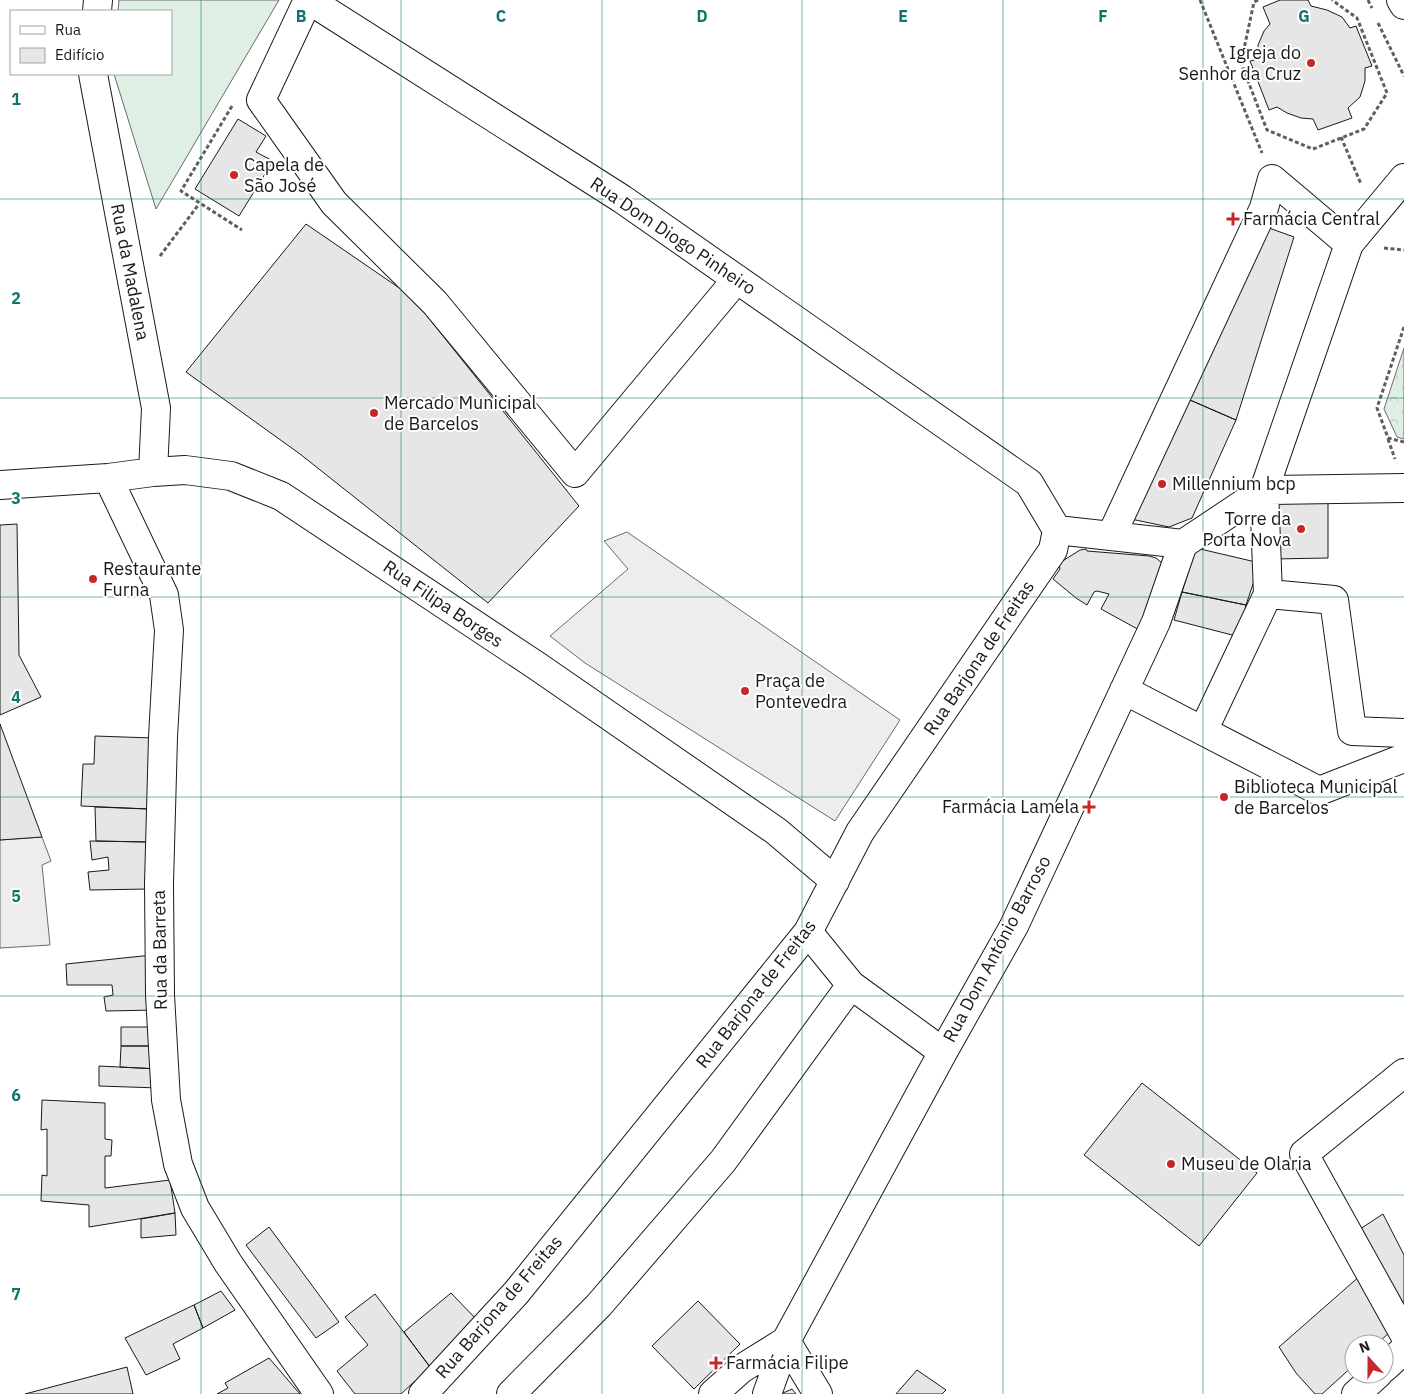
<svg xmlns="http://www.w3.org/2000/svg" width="1404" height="1394" viewBox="0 0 1404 1394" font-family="'IBM Plex Sans',sans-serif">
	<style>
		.park { fill: url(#park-crowns); stroke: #6a6a6a }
		.garden { fill: #e0efe3; stroke: #6a6a6a }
		.parking { fill: #ededed; stroke: #6a6a6a }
		.building { fill: #e6e6e6; stroke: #1a1a1a }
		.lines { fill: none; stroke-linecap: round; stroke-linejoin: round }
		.minor-casing { stroke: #1a1a1a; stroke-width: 30 }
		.major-casing { stroke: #1a1a1a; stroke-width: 30 }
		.path { stroke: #5f5f5f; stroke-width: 3; stroke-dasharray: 4 2.5; stroke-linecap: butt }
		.minor { stroke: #fff; stroke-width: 28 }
		.major { stroke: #fff; stroke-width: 28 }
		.grid { fill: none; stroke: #0f766e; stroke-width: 1; stroke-opacity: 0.55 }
		.poi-dot { fill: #c62828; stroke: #fff; stroke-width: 2 }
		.labels { text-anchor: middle; stroke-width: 4; stroke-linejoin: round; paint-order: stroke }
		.poi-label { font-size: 18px; fill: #1a1a1a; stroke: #fff; text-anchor: start }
		.street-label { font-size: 18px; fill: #1a1a1a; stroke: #fff }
		.grid-label { font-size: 16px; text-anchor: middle; font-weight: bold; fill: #0f766e; stroke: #fff; stroke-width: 4; stroke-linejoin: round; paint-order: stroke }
	</style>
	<defs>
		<pattern id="park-crowns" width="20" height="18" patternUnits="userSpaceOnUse" patternTransform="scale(1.25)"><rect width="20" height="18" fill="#e0efe3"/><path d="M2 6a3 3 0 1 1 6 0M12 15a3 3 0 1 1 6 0" fill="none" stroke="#c0ccc2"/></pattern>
	</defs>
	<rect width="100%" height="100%" fill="#fff"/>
	<path class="park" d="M 1404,348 L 1404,439 L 1397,437 L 1384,409 Z"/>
	<path class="garden" d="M 119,0 L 279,0 L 156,209 L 114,74 L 171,74 L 171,11 L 118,11 Z"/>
	<path class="parking" d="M 627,532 L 900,720 L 835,821 L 585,663 L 550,636 L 628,569 L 604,541 Z
		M 42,837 L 51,861 L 42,865 L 50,945 L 0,948 L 0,840 Z"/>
	<path class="building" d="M 1280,0 L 1308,0 L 1311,6 L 1327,10 L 1342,17 L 1350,28 L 1356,26 L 1372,66 L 1365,68 L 1365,81 L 1360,97 L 1348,108 L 1352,118 L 1318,130 L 1313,119 L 1301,118 L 1287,113 L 1277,107 L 1269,110 L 1250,61 L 1258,59 L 1258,45 L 1264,31 L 1270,24 L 1263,7 Z
		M 238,119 L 266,136 L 256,152 L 273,161 L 239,216 L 195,189 Z
		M 306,224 L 411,296 L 579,506 L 488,603 L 300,454 L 186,372 Z
		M 1258,224 L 1294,237 L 1236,420 L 1183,397 Z
		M 1183,397 L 1236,420 L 1192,518 L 1169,527 L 1126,518 Z
		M 1275,499 L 1328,499 L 1328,558 L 1273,559 Z
		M 17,524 L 19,655 L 41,697 L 0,715 L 0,525 Z
		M 1196,548 L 1260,563 L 1246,605 L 1182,592 Z
		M 1086,549 L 1087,551 L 1149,556 L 1156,558 L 1162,563 L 1143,632 L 1101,609 L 1109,594 L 1097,591 L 1094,592 L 1087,605 L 1076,598 L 1053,579 L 1060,569 L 1059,565 L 1061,562 L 1080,550 Z
		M 1182,592 L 1246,605 L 1240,637 L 1174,620 Z
		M 0,724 L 42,837 L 0,840 Z
		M 95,736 L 153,738 L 149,809 L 81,806 L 83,764 L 94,764 Z
		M 95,807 L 149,809 L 149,842 L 96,841 Z
		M 90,841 L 149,842 L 148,889 L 90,890 L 88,872 L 109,870 L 108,857 L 92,860 Z
		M 152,955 L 156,1010 L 106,1011 L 104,997 L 113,995 L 112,985 L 67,985 L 66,964 Z
		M 121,1027 L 156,1027 L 157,1046 L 121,1046 Z
		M 121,1046 L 157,1046 L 159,1069 L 120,1067 Z
		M 99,1066 L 159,1069 L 159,1088 L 99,1086 Z
		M 1142,1083 L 1257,1173 L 1199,1246 L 1084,1155 Z
		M 42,1100 L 105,1103 L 105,1139 L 112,1140 L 111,1156 L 105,1156 L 105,1188 L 170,1180 L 175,1213 L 89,1227 L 89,1205 L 41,1201 L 42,1175 L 47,1176 L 47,1129 L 41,1130 Z
		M 175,1213 L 176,1235 L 141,1238 L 141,1219 Z
		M 1383,1214 L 1404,1255 L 1404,1320 L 1357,1231 Z
		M 269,1227 L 339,1322 L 316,1338 L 246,1245 Z
		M 1361,1275 L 1392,1330 L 1377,1344 L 1354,1344 L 1354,1365 L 1322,1394 L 1315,1394 L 1296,1373 L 1279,1347 Z
		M 221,1291 L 235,1310 L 203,1328 L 194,1305 Z
		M 451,1293 L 477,1320 L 430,1367 L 404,1332 Z
		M 375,1294 L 430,1367 L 401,1394 L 355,1394 L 337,1371 L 368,1345 L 345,1317 Z
		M 698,1301 L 740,1344 L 694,1389 L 652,1346 Z
		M 194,1305 L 203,1328 L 173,1344 L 180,1359 L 146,1375 L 125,1338 Z
		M 269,1358 L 300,1394 L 217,1394 L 228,1388 L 225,1383 Z
		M 127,1367 L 133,1394 L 25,1394 Z
		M 917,1370 L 946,1390 L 942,1394 L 896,1394 Z
		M 792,1389 L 796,1394 L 782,1394 L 783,1393 Z"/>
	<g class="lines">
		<g class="minor-casing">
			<path id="minor" d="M 308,0 L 261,100 L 334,203 L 435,303 L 575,473 L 737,279
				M 309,0 L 622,199 L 1029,483 L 1057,530 L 1053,550 L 860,832 L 808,932 L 516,1293 L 423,1394
				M 97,11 L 98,0
				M 93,74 L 156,408 L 153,472
				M 1349,244 L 1404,178
				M 108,478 L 164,595 L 169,630 L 163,737 L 159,884 L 160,995 L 166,1100 L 178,1164 L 195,1208 L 228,1263 L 319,1394
				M 0,485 L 108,478 L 153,472 L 185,470 L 231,476 L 281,496 L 537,666 L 776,831 L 835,881
				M 1057,530 L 1183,544 L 1264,490 L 1404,488
				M 1111,536 L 1264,208 L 1272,179 L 1349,244 L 1264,490 L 1268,594 L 1334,600 L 1352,731 L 1404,733
				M 1124,690 L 1319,791 L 1404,758
				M 1203,731 L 1268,594
				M 808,932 L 851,985 L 943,1052
				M 1404,1073 L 1304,1154 L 1404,1334
				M 786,1341 L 818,1394
				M 511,1394 L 599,1305 L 723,1161 L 851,985
				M 713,1394 L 741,1369 L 786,1341
				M 767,1394 L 786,1341 L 943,1052 L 1014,926 L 1156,622 L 1183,544"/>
		</g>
		<g class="major-casing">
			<path id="major" d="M 1401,0 L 1404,5
				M 1384,1368 L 1404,1350
				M 1356,1394 L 1378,1374"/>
		</g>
		<path class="path" d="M 1200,0 L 1262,153
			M 1258,0 L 1254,2 L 1241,63 L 1267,130 L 1313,149 L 1364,129 L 1387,93 L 1357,18 L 1332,0
			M 1368,0 L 1372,8
			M 1378,23 L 1404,76
			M 232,106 L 181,191 L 242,230
			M 1341,137 L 1361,184
			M 1384,248 L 1404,250
			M 160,256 L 199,204
			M 1404,327 L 1377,408 L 1388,438 L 1404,442
			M 1388,439 L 1395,459"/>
		<use href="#minor" class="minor"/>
		<use href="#major" class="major"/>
	</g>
	<path class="grid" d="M 201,0 L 201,1394M 401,0 L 401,1394M 602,0 L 602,1394M 802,0 L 802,1394M 1003,0 L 1003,1394M 1203,0 L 1203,1394M 0,199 L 1404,199M 0,398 L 1404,398M 0,597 L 1404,597M 0,797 L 1404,797M 0,996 L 1404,996M 0,1195 L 1404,1195"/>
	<g class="poi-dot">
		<circle cx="1311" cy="63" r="5"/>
		<circle cx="234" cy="175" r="5"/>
		<path d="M1230.5 211.5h5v5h5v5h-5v5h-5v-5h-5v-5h5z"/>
		<circle cx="374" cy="413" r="5"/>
		<circle cx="1162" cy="484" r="5"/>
		<circle cx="1301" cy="529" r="5"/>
		<circle cx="93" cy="579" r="5"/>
		<circle cx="745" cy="691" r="5"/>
		<circle cx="1224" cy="797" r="5"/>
		<path d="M1086.5 799.5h5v5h5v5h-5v5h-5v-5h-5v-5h5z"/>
		<circle cx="1171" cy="1164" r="5"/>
		<path d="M713.5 1355.5h5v5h5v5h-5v5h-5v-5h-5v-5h5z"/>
	</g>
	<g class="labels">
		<g class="poi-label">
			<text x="1301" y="59" text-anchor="end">Igreja do<tspan x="1301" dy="21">Senhor da Cruz</tspan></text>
			<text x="244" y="171">Capela de<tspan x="244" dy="21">São José</tspan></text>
			<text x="1243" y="225">Farmácia Central</text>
			<text x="384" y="409">Mercado Municipal<tspan x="384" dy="21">de Barcelos</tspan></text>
			<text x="1172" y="490">Millennium bcp</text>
			<text x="1291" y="525" text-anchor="end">Torre da<tspan x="1291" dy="21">Porta Nova</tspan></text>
			<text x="103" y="575">Restaurante<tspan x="103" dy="21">Furna</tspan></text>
			<text x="755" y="687">Praça de<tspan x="755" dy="21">Pontevedra</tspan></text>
			<text x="1234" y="793">Biblioteca Municipal<tspan x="1234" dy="21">de Barcelos</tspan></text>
			<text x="1079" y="813" text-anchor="end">Farmácia Lamela</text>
			<text x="1181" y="1170">Museu de Olaria</text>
			<text x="726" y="1369">Farmácia Filipe</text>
		</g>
		<g class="street-label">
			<text transform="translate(673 236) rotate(34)" y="6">Rua Dom Diogo Pinheiro</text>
			<text transform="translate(130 272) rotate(79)" y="6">Rua da Madalena</text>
			<text transform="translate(443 604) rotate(34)" y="6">Rua Filipa Borges</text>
			<text transform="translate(979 658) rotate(-56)" y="6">Rua Barjona de Freitas</text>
			<text transform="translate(997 949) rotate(-62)" y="6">Rua Dom António Barroso</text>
			<text transform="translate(160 950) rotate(-91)" y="6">Rua da Barreta</text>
			<text transform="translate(756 994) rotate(-52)" y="6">Rua Barjona de Freitas</text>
			<text transform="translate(499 1307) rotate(-49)" y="6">Rua Barjona de Freitas</text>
		</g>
	</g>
	<g class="grid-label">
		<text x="301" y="22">B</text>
		<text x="501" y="22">C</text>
		<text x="702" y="22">D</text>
		<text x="903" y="22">E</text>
		<text x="1103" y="22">F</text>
		<text x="1304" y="22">G</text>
		<text x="16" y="105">1</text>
		<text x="16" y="304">2</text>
		<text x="16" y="504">3</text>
		<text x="16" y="703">4</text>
		<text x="16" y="902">5</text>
		<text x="16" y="1101">6</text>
		<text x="16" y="1300">7</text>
	</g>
	<rect x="10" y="10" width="162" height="65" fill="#ffffff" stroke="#a3a3a3"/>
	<rect x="20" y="26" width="25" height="8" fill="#ffffff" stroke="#a3a3a3"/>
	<text x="55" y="35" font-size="15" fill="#1a1a1a">Rua</text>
	<rect x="20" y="48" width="25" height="15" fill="#e6e6e6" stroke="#a3a3a3"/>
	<text x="55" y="60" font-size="15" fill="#1a1a1a">Edifício</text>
	<g transform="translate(1369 1359) rotate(339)"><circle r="24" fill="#ffffff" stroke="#a3a3a3"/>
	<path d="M0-4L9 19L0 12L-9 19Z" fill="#c62828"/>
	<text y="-8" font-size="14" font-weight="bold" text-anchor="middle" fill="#1a1a1a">N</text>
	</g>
</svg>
